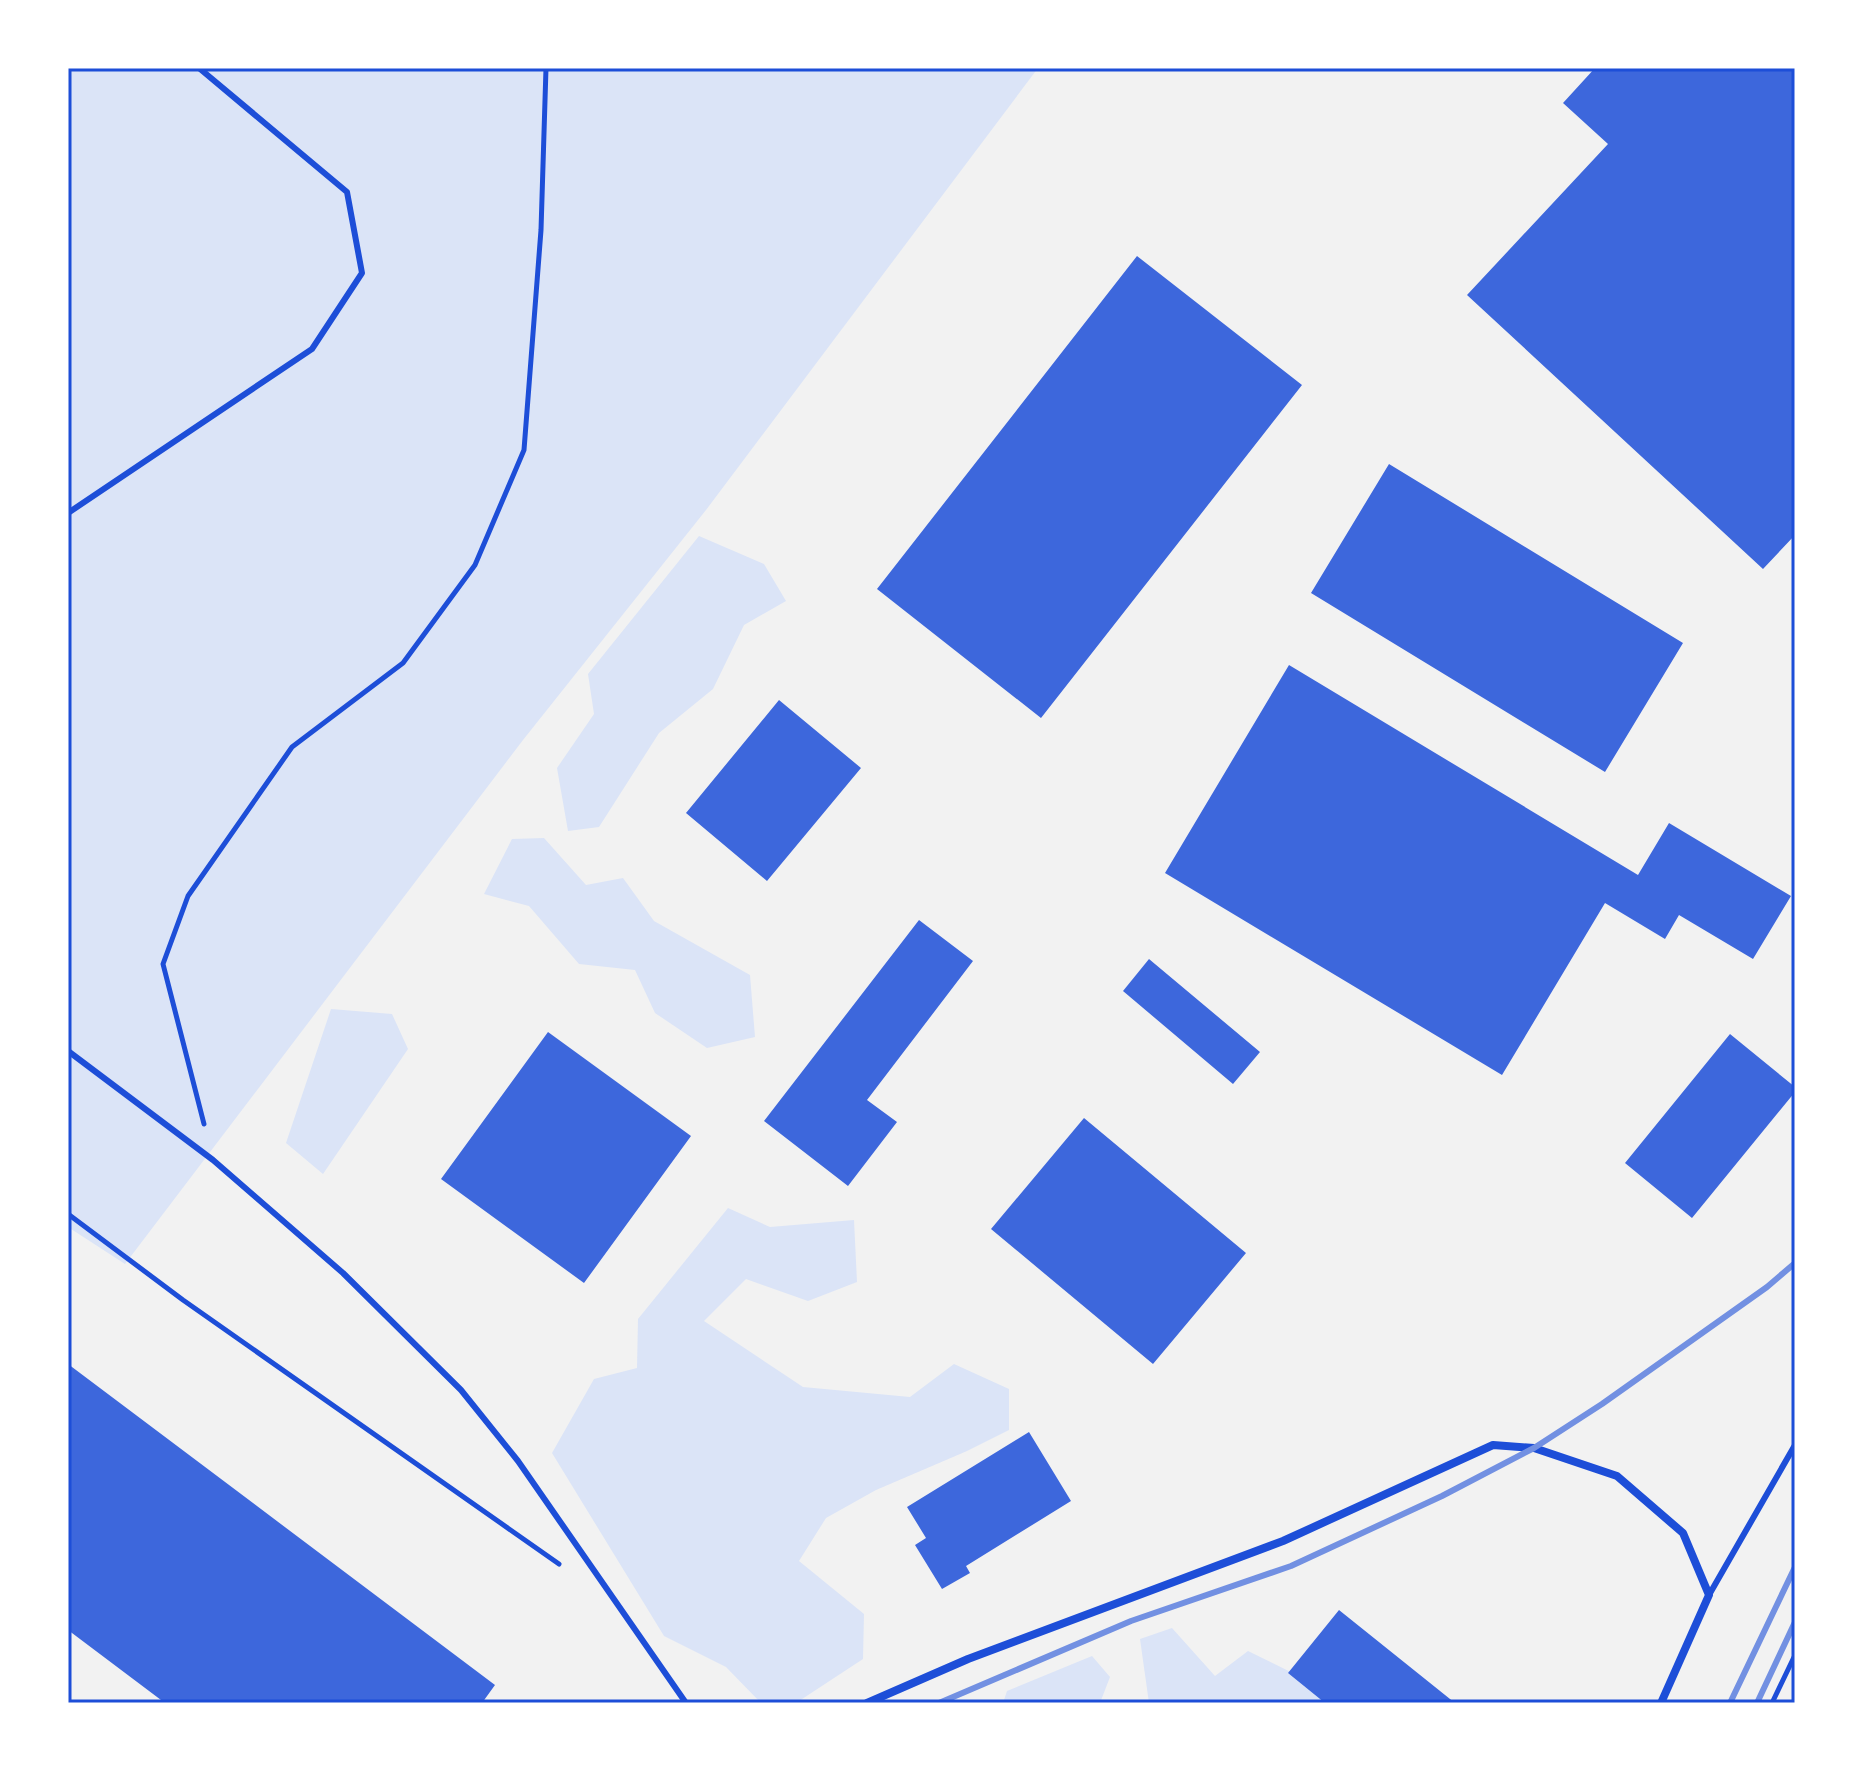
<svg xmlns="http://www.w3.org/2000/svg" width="1863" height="1771" viewBox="0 0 1863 1771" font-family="'Source Serif 4',serif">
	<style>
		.green { fill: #dbe4f7 }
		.building { fill: #3d67dc }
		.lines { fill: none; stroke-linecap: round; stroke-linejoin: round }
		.path { stroke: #1d4ed8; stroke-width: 5 }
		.service { stroke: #1d4ed8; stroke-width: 6 }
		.minor { stroke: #1d4ed8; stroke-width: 8 }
		.rail { stroke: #7290e2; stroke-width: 6 }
		.neatline { fill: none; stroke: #1d4ed8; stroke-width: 3 }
	</style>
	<rect width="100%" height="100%" fill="#f2f2f2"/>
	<path class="green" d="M 68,68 L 1038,68 L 706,510 L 523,740 L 125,1264 L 68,1227 Z
		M 699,536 L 764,564 L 786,601 L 744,625 L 713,689 L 659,733 L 599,827 L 568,831 L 557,768 L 594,714 L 588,674 Z
		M 544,838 L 586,885 L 623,878 L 654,921 L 750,975 L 755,1037 L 707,1048 L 655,1013 L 635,970 L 579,964 L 529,906 L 484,894 L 512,839 Z
		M 331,1009 L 392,1014 L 408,1049 L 323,1174 L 286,1143 Z
		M 728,1208 L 770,1227 L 854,1220 L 857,1282 L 808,1301 L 746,1279 L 704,1321 L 803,1387 L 910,1397 L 954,1364 L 1009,1389 L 1009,1430 L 967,1451 L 876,1490 L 826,1518 L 799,1561 L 864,1614 L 863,1659 L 796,1703 L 761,1703 L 726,1667 L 664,1636 L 552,1453 L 594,1379 L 637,1368 L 638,1319 Z
		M 1172,1628 L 1215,1676 L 1248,1651 L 1315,1684 L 1333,1703 L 1149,1703 L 1140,1639 Z
		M 1092,1656 L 1110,1677 L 1100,1703 L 1003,1703 L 1007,1691 Z"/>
	<path class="building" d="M 1595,68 L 1795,68 L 1795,535 L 1763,569 L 1467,295 L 1608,144 L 1563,103 Z
		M 1137,256 L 1302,385 L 1041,718 L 877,589 Z
		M 1389,464 L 1683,643 L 1605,772 L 1311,593 Z
		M 1289,665 L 1638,875 L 1669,823 L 1791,896 L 1753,959 L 1679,915 L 1665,939 L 1605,903 L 1502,1075 L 1165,873 Z
		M 779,700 L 861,768 L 767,881 L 686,813 Z
		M 919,920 L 973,961 L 867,1100 L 897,1122 L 848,1186 L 764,1121 Z
		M 1149,959 L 1260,1052 L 1233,1084 L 1123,991 Z
		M 548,1032 L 691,1136 L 584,1283 L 441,1179 Z
		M 1730,1034 L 1795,1087 L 1795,1092 L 1692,1218 L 1625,1163 Z
		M 1084,1118 L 1246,1253 L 1153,1364 L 991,1229 Z
		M 68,1364 L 495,1685 L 482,1703 L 165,1703 L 68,1630 Z
		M 1029,1432 L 1071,1501 L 966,1566 L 970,1573 L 942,1589 L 915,1545 L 926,1538 L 907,1507 Z
		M 1339,1610 L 1455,1703 L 1325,1703 L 1288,1673 Z"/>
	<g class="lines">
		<path class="path" d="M 204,1124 L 163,964 L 188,896 L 292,747 L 403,663 L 475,565 L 524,450 L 541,230 L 546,68
			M 68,1214 L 183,1300 L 559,1564
			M 1772,1703 L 1795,1655"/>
		<path class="service" d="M 68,513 L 312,349 L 362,273 L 347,192 L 199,68
			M 68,1051 L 213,1160 L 343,1273 L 461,1390 L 518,1461 L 686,1703
			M 1709,1595 L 1795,1445"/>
		<path class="minor" d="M 867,1703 L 968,1659 L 1283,1541 L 1493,1445 L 1534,1448 L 1617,1476 L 1683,1533 L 1709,1595 L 1661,1703"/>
		<path class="rail" d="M 939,1703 L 1131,1621 L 1291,1566 L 1442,1496 L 1534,1448 L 1602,1404 L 1767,1287 L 1795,1263
			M 1730,1703 L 1795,1567
			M 1757,1703 L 1795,1622"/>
	</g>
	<rect width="1863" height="1771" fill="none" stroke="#ffffff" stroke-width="140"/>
	<rect x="70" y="70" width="1723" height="1631" class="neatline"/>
</svg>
